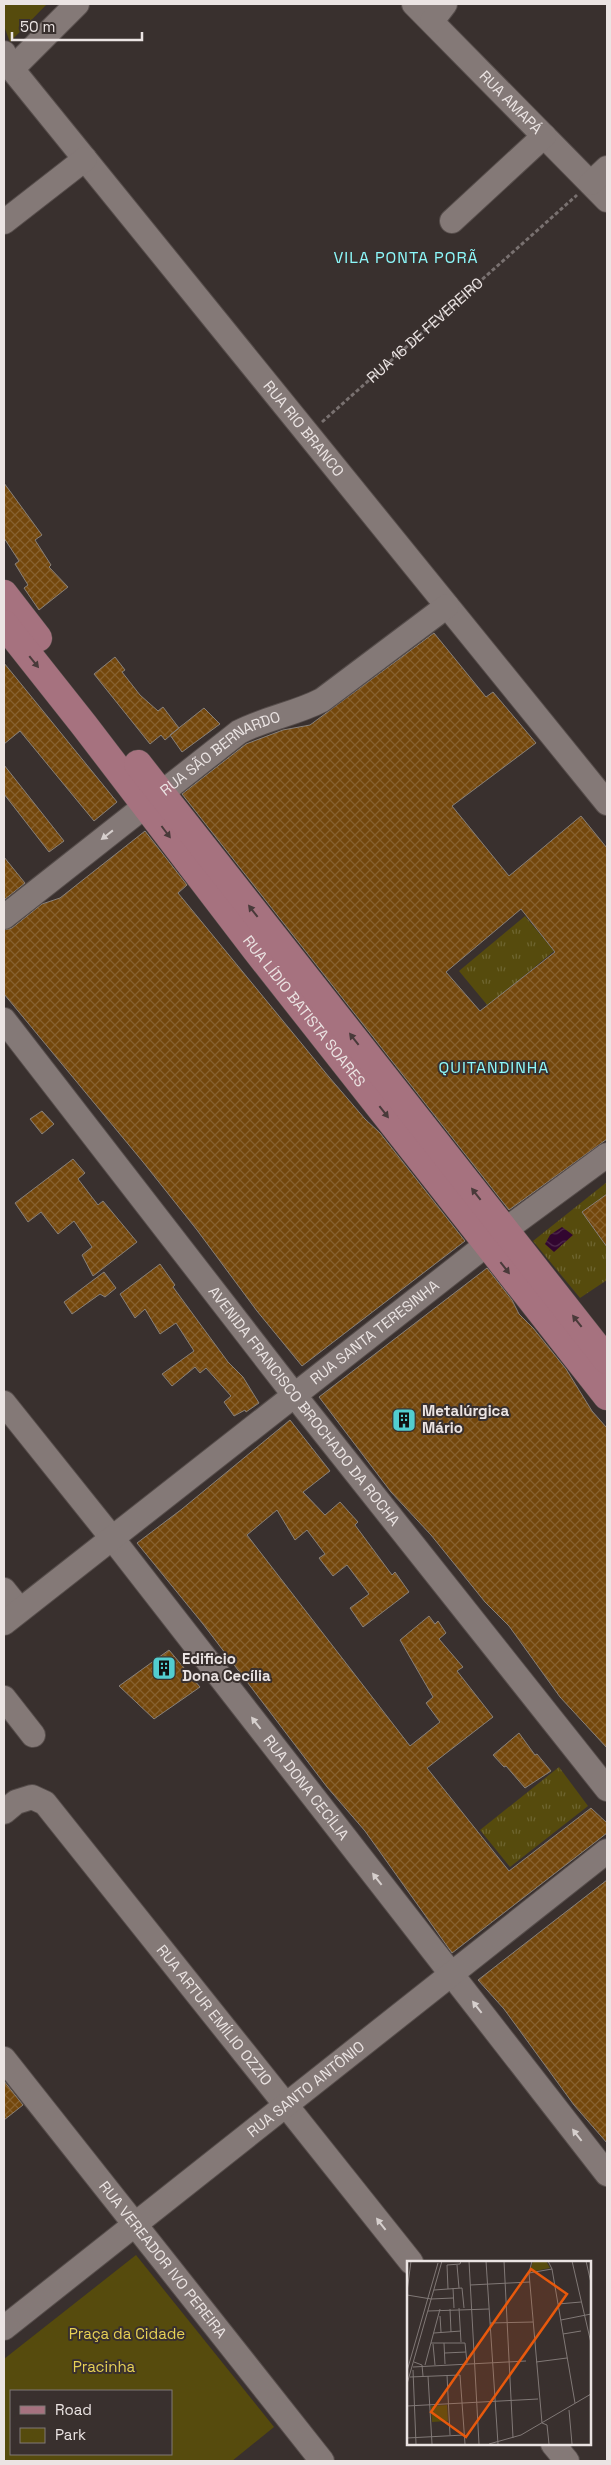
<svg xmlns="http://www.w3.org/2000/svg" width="611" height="2465" viewBox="0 0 611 2465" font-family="'Space Grotesk',sans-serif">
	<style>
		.grass { fill: url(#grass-tufts) }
		.park { fill: #564b0d; fill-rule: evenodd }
		.water { fill: url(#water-waves) }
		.building { fill: url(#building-cross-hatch); stroke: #888079; fill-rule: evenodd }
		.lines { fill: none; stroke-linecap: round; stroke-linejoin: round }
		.minor-casing { stroke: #564d4b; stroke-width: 26 }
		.major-casing { stroke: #564d4b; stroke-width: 29 }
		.path { stroke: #797170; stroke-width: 3; stroke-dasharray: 4 2.5; stroke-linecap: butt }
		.minor { stroke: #847977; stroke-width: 24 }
		.major { stroke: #a6727f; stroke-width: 28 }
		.oneway { fill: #493a3a }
		.oneway2 { fill: #d6cfcd }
		.labels { text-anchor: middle; stroke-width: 4; stroke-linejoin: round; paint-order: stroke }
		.street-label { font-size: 15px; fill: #ebe4e3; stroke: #39302e }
		.poi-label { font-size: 15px; font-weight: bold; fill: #ebe4e3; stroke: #39302e; text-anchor: start }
		.park-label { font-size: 15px; fill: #e7d155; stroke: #39302e }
		.neighbourhood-label { font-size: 16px; letter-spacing: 1px; fill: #8df9fb; stroke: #39302e }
		.inset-road { fill: none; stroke: #807876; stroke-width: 1 }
		.view { fill: #e8590c; fill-opacity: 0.15; stroke: #e8590c; stroke-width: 2.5 }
		.inset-edge { fill: none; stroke: #ebe4e3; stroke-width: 2.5 }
	</style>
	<defs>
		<pattern id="grass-tufts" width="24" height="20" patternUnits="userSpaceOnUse" patternTransform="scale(1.25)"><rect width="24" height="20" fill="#564b0d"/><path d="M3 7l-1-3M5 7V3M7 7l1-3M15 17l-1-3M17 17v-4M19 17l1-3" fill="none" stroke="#6e6530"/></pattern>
		<pattern id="water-waves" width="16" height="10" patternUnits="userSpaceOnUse" patternTransform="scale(1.25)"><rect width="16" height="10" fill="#320630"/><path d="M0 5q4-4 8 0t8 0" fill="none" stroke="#502a4e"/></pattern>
		<pattern id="building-cross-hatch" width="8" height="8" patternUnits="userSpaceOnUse" patternTransform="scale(1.25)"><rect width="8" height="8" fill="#73470c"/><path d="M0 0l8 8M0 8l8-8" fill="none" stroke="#87612f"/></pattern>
	</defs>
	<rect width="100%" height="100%" fill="#39302e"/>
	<path class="grass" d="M 525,916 L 554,951 L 488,1006 L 459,971 Z
		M 607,1182 L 607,1194 L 582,1212 L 607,1247 L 607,1280 L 580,1298 L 533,1241 Z
		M 559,1767 L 588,1806 L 510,1867 L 480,1830 Z"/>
	<path class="park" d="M 4,4 L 47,4 L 10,42 L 4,26 Z
		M 136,2255 L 274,2427 L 232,2461 L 4,2461 L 4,2359 ZM 11,2391 L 171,2391 L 171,2454 L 11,2454 Z"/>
	<path class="water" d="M 562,1227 L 573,1235 L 554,1252 L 545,1244 L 550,1235 Z"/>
	<path class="building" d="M 4,483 L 42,535 L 35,540 L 51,565 L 49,567 L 68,587 L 39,610 L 24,588 L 28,585 L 15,564 L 19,561 L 4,538 Z
		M 434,633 L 486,697 L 493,692 L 536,743 L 452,806 L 509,876 L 581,816 L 607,848 L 607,1139 L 509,1210 L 182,794 L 246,744 L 283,730 L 310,725 ZM 521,909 L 555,952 L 480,1011 L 446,972 Z
		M 115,657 L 125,670 L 122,672 L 140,695 L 158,711 L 163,707 L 179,728 L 165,740 L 161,735 L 150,744 L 94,674 Z
		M 4,663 L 117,802 L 94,821 L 20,731 L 4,744 Z
		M 204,708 L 220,724 L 182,752 L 170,735 Z
		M 4,765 L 64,841 L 49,852 L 4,794 Z
		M 145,831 L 187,885 L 178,893 L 329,1077 L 365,1119 L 380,1133 L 465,1241 L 302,1366 L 257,1311 L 197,1230 L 143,1162 L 4,994 L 4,930 L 12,928 L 42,904 L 60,898 Z
		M 4,857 L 25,883 L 4,900 Z
		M 42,1111 L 54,1124 L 42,1134 L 30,1119 Z
		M 73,1159 L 85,1173 L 78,1179 L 98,1205 L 103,1201 L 137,1242 L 93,1276 L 82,1255 L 92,1247 L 74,1221 L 58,1234 L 41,1212 L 28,1222 L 15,1203 Z
		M 607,1194 L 607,1247 L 582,1212 Z
		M 160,1264 L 175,1285 L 173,1287 L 228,1362 L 243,1377 L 259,1403 L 246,1412 L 245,1410 L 234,1416 L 224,1402 L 231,1396 L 206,1368 L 200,1373 L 195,1367 L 172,1386 L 162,1374 L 194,1351 L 176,1323 L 160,1334 L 145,1309 L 135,1318 L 120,1294 Z
		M 487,1268 L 512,1300 L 519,1314 L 533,1328 L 566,1369 L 592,1411 L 607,1428 L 607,1748 L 560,1697 L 509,1626 L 485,1602 L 431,1535 L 391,1492 L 319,1397 Z
		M 104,1272 L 116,1288 L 105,1297 L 100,1294 L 72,1314 L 64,1302 Z
		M 290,1420 L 330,1471 L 303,1492 L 325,1515 L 340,1502 L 358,1522 L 355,1525 L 392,1575 L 395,1572 L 409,1592 L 363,1627 L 350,1608 L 369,1594 L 347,1565 L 333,1576 L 319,1558 L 325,1554 L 307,1530 L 295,1540 L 277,1510 L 247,1535 L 410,1746 L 440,1722 L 426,1703 L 433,1697 L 400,1640 L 429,1616 L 435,1624 L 438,1621 L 446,1633 L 439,1639 L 463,1667 L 457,1671 L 493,1717 L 427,1768 L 509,1871 L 591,1808 L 607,1823 L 607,1833 L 452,1953 L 365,1831 L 327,1787 L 203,1624 L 137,1543 L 182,1509 Z
		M 169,1650 L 200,1687 L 154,1719 L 119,1686 Z
		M 519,1733 L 535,1755 L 537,1754 L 551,1771 L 525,1788 L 506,1766 L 504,1767 L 493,1755 Z
		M 607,1880 L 607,2143 L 574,2105 L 504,2009 L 478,1980 Z
		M 4,2081 L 23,2105 L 4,2120 Z"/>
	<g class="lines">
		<g class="minor-casing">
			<g id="minor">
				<path id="s2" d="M 414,4 L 607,200"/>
				<path d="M 432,21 L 445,4"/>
				<path id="s3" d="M 4,53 L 12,69 L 607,803"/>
				<path d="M 12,69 L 77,4"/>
				<path d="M 591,183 L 607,168"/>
				<path d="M 452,221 L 544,136"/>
				<path d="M 4,222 L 85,159"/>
				<path id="s4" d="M 4,917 L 239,732 C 266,718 295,714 322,700 L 447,606"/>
				<path id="s5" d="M 4,1020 L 295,1396 L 607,1789"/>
				<path id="s6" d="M 4,1403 L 112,1538 L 607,2174"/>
				<path d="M 4,1590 L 20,1610"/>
				<path id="s7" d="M 4,1623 L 505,1230 L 607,1155"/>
				<path d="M 4,1698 L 33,1735"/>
				<path id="s8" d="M 4,1812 L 16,1802 L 32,1797 L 45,1803 L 411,2262"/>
				<path id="s9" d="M 4,2059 L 322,2461"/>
				<path id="s10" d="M 4,2328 L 607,1851"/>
				<path d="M 553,2444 L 567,2461"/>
			</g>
		</g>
		<g class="major-casing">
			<g id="major">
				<path d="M 4,594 L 38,638"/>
				<path id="s11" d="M 4,624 L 84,725 L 256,950 L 607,1396"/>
				<path d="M 138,764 L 607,1360"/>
			</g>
		</g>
		<path class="path" id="s1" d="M 322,422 L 577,195"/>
		<use href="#minor" class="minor"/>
		<use href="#major" class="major"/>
	</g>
	<defs><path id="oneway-solid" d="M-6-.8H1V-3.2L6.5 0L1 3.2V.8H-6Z" transform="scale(1.25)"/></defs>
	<g class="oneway">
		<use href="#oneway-solid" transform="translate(34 662) rotate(51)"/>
		<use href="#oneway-solid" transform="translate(166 832) rotate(53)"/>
		<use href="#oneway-solid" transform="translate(253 911) rotate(-128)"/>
		<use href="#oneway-solid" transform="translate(354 1039) rotate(-128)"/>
		<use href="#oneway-solid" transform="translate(384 1112) rotate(52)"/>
		<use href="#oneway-solid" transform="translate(476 1194) rotate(-128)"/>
		<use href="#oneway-solid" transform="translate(505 1268) rotate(52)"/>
		<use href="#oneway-solid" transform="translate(577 1321) rotate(-128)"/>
	</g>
	<g class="oneway2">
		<use href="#oneway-solid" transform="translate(107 835) rotate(142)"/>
		<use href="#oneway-solid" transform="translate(256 1723) rotate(-128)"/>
		<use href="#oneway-solid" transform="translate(377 1879) rotate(-128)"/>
		<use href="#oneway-solid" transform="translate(477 2007) rotate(-128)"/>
		<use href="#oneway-solid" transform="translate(577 2135) rotate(-128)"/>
		<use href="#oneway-solid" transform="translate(381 2224) rotate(-128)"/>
	</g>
	<defs>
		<g id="building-square" transform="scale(1.25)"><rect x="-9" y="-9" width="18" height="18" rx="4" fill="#52cdcf" stroke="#39302e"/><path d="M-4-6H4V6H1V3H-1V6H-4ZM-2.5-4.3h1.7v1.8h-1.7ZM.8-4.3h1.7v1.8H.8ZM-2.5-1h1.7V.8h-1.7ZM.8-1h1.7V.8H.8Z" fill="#111"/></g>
	</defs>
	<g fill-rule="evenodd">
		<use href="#building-square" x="404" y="1420"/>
		<use href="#building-square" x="164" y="1668"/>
	</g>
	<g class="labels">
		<g class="street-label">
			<text dy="5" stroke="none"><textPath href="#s2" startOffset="138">RUA AMAPÁ</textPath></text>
			<text dy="5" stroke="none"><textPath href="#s1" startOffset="138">RUA 16 DE FEVEREIRO</textPath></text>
			<text dy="5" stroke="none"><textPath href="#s3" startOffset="481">RUA RIO BRANCO</textPath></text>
			<text dy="5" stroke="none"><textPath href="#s4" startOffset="272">RUA SÃO BERNARDO</textPath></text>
			<text dy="5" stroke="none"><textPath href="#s11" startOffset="490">RUA LÍDIO BATISTA SOARES</textPath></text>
			<text dy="5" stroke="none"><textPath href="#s7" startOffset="471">RUA SANTA TERESINHA</textPath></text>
			<text dy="5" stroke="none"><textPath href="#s5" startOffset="489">AVENIDA FRANCISCO BROCHADO DA ROCHA</textPath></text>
			<text dy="5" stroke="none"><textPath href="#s6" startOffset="489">RUA DONA CECÍLIA</textPath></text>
			<text dy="5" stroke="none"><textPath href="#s8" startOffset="318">RUA ARTUR EMÍLIO OZZIO</textPath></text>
			<text dy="5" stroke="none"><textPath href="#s10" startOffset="385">RUA SANTO ANTÔNIO</textPath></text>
			<text dy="5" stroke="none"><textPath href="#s9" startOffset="256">RUA VEREADOR IVO PEREIRA</textPath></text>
		</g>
		<g class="poi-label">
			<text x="422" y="1416">Metalúrgica<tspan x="422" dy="17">Mário</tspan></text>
			<text x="182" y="1664">Edificio<tspan x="182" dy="17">Dona Cecília</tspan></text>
		</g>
		<g class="park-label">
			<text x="127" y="2339">Praça da Cidade</text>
			<text x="104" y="2372">Pracinha</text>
		</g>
		<g class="neighbourhood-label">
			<text x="406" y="263">VILA PONTA PORÃ</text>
			<text x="494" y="1073">QUITANDINHA</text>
		</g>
	</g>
	<g transform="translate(407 2261)">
		<rect width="184" height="184" fill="#39302e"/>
		<path d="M 126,0 L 139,0 L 143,7 L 123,11 ZM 40,144 L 41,160 L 25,161 L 24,145 Z" fill="#564b0d"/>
		<path class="inset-road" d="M 62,0 L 72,183M 79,0 L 91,183M 97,0 L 106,177M 125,0 L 122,12 L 135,162M 141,0 L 145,8 L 168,142M 165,0 L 184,82M 179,0 L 184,22M 40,4 L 41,28M 40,4 L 53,3 L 54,0M 50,4 L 52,27M 122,12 L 145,8M 63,24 L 123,21M 46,27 L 47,47M 27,29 L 55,27 L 57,47M 0,31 L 4,0M 0,34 L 24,38 L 46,37M 151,43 L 174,41M 52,47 L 54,81M 43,48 L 44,71M 21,50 L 82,48M 33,55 L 34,71M 154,59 L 184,53M 83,62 L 126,61M 27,72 L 54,70M 156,73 L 174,70M 24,82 L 58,82 L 60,102M 37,82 L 38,103M 26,83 L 28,104M 38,92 L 59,91M 7,101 L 15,104 L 16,115M 129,101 L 160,97M 18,104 L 33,48M 6,106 L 119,100M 6,109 L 9,183M 0,110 L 31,2M 40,114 L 43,174M 21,115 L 25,183M 3,116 L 53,114 L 58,183M 0,123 L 35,0M 0,145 L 131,138M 162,149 L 165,183M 135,162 L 140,164 L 142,183M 0,177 L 57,174M 82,183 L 114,174 L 184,133"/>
		<path class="view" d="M 124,8 L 160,33 L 59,176 L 24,151 Z"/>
		<rect width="184" height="184" class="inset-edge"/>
	</g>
	<rect width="611" height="2465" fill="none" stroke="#ebe4e3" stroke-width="10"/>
	<rect x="10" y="2390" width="162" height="65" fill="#39302e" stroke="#807876"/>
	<rect x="20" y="2406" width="25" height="8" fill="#a6727f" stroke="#807876"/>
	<text x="55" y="2415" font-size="15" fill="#ebe4e3">Road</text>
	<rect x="20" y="2428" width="25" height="15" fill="#564b0d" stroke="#807876"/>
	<text x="55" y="2440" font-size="15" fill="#ebe4e3">Park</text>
	<path d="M12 32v8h130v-8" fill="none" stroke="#ebe4e3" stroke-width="2.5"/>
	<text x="20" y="32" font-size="15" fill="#ebe4e3" stroke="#39302e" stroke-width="4" paint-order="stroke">50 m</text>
</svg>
